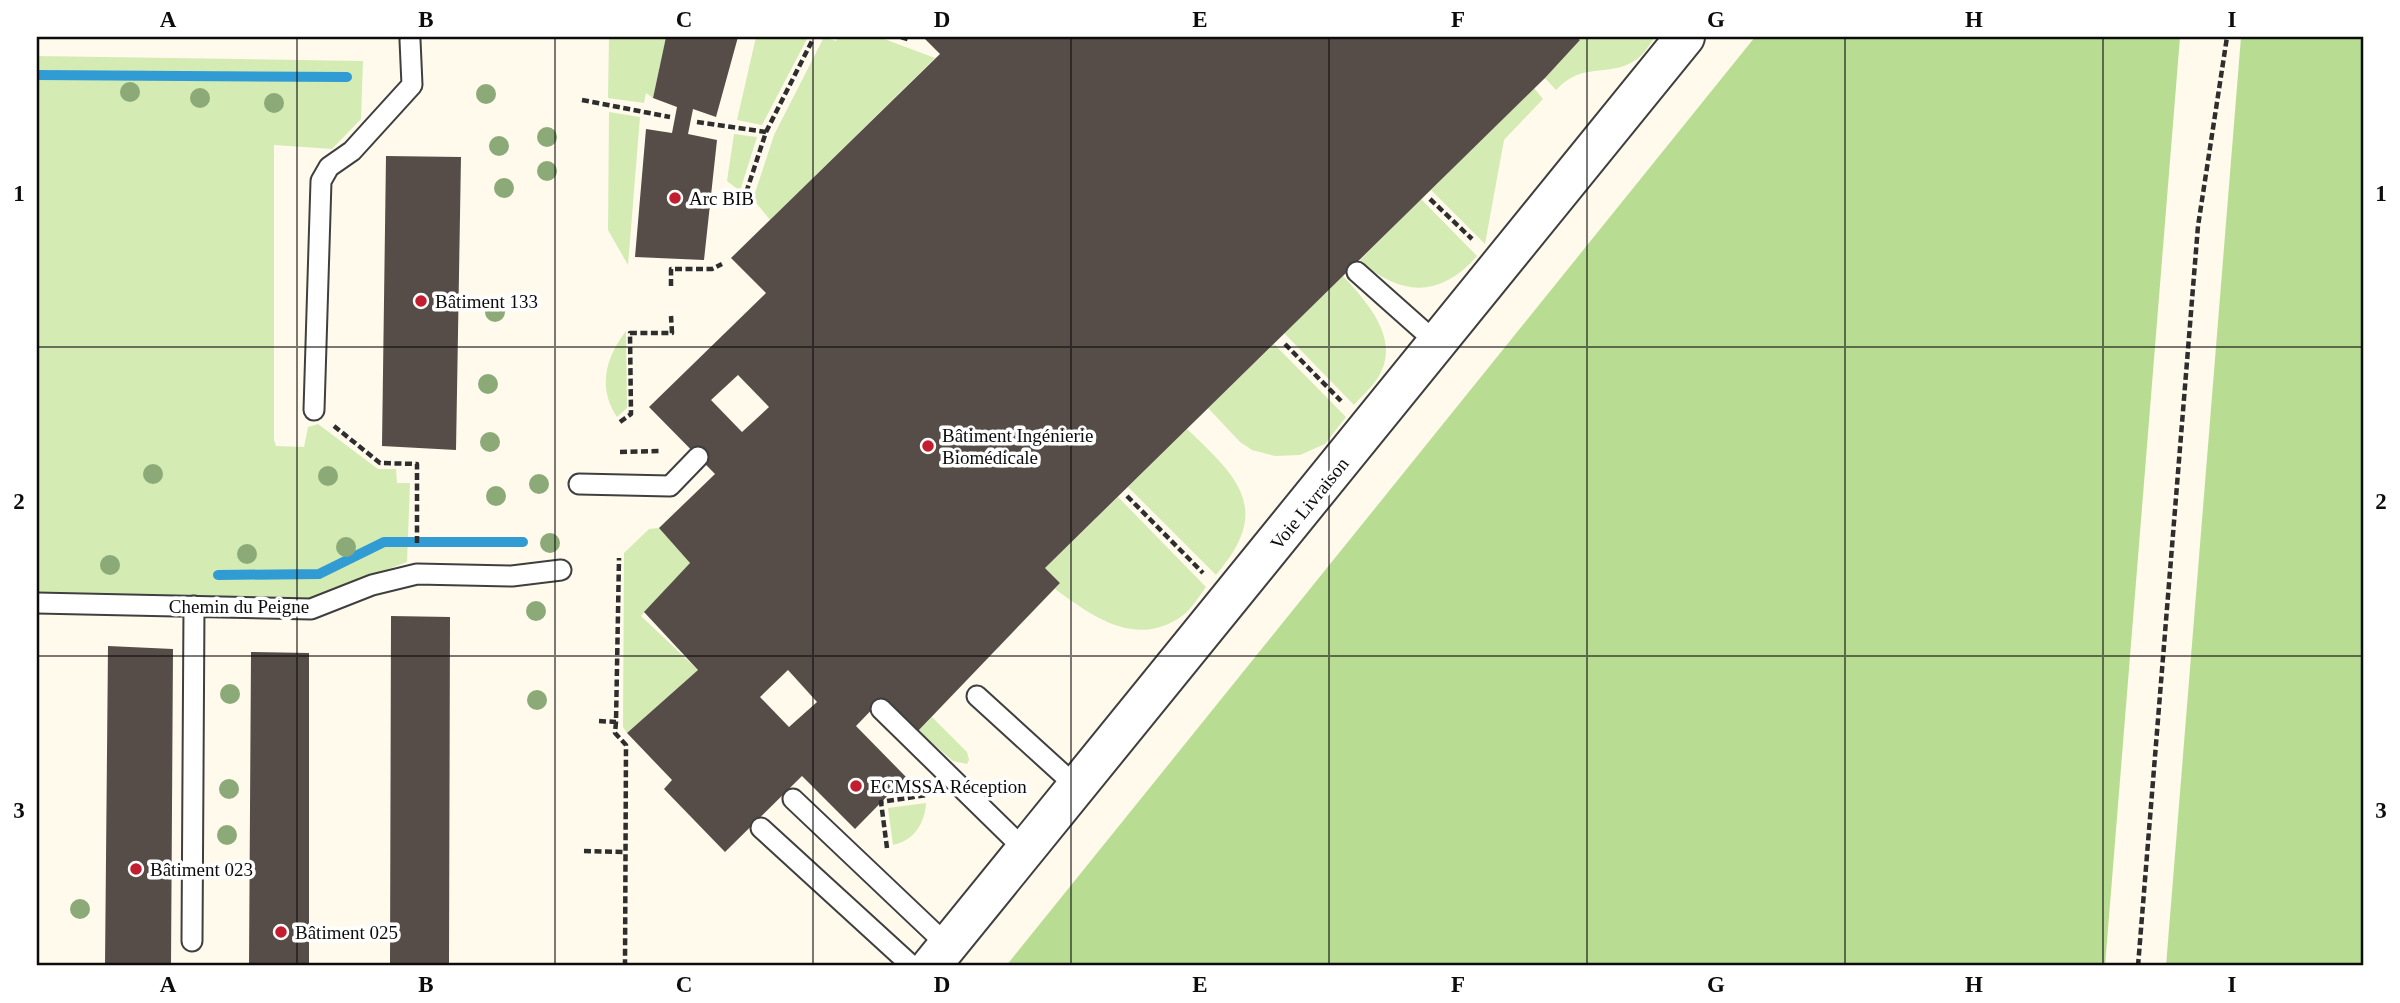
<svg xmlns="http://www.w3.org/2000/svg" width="2400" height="1003" viewBox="0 0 2400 1003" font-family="Georgia,serif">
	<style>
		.green { fill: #d4ebb4 }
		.forest { fill: #b8dd92 }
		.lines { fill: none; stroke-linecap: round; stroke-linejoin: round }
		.stream { stroke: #319cd4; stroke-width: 10 }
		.building { fill: #564d48; fill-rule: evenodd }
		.lane-casing { stroke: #3f3f3f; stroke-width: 23 }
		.street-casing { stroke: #3f3f3f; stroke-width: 42 }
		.path { stroke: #2e2e2e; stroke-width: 4.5; stroke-dasharray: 7 3.5; stroke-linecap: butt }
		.lane { stroke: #fff; stroke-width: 19 }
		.street { stroke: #fff; stroke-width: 38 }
		.tree { fill: #8ca978 }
		.grid { fill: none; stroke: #0c0c0c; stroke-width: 2; stroke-opacity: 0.55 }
		.poi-dot { fill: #c31e30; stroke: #fff; stroke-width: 2.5 }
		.labels { text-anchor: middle; stroke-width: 7; stroke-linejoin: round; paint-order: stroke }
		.poi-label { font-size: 19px; fill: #0c0c0c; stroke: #fff; text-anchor: start }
		.street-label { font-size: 19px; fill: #0c0c0c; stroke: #fff }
		.neatline { fill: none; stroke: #0c0c0c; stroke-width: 2.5 }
		.grid-label { font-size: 23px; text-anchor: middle; font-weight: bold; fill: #0c0c0c }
	</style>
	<rect width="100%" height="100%" fill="#fffaec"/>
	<path class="green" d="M 609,37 L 666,37 L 653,98 L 646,93 L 644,103 L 608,98 Z
		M 756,37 L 808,37 L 762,125 L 737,120 Z
		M 824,37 L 836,41 L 839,37 L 879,37 L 935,58 L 770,220 L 753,199 L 774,135 Z
		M 1576,37 L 1655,37 C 1650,44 1644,54 1637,59 C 1610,79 1583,60 1556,90 L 1545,78 L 1580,40 Z
		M 37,56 L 363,61 L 361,119 L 332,149 L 274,145 L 274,440 L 276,446 L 304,447 L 308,427 L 318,424 L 378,469 L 396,469 L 397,483 L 410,483 L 407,562 L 304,601 L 37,594 Z
		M 1534,88 L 1543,99 L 1504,140 L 1485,244 L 1431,190 Z
		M 609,112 L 640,117 L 628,265 L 608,230 Z
		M 734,134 L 757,137 L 740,191 L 727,181 Z
		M 1421,199 L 1477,256 C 1441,298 1400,297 1360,260 Z
		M 1343,276 C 1366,301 1401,338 1379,376 C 1373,386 1362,396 1354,405 L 1284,333 Z
		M 626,331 L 627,408 L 617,417 C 597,387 606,357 626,331 Z
		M 1274,344 L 1346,417 L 1325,444 L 1300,455 L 1275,456 L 1252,450 L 1240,442 L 1208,408 Z
		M 1187,429 C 1240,479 1272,510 1216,575 L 1128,487 Z
		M 1118,497 L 1206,587 C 1199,597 1191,609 1182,616 C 1136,649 1092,616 1055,589 L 1060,583 L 1045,568 Z
		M 659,528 L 690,563 L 641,616 L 698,670 L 627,733 L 623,727 L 624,553 L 649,529 Z
		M 932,717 L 967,752 L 969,760 L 967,764 L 953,761 L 918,731 Z
		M 926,803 C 925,823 914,841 893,845 L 888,808 Z"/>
	<path class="forest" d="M 1755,37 L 2180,37 L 2105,966 L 1006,966 Z
		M 2241,37 L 2363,37 L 2363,966 L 2166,966 Z"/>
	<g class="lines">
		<path class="stream" d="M 37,75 L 347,77
			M 218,575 L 319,574 L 384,542 L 523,542"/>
	</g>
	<path class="building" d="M 666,37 L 738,37 L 716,117 L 693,109 L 688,134 L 717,140 L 704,260 L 635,257 L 646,129 L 672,133 L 677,107 L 653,98 Z
		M 923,37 L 1576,37 L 1580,40 L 1545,78 L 1045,568 L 1060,583 L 918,731 L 883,698 L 856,726 L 906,777 L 855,829 L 802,776 L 725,852 L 664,789 L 672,780 L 627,733 L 698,670 L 644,612 L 690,563 L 659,528 L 715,474 L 649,407 L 766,293 L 731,258 L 940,54 ZM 738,375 L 769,407 L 742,432 L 711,400 ZM 788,670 L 817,702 L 789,727 L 760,697 Z
		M 386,156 L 461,157 L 456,450 L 382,446 Z
		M 391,616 L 450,617 L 449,966 L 390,966 Z
		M 108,646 L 173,649 L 171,966 L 105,966 Z
		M 251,652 L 309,653 L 309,966 L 249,966 Z"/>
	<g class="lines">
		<g class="lane-casing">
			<path id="lane" d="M 1357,272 L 1438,344
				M 314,410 L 321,181 L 329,167 L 352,151 L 412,85 L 410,40
				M 579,484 L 670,486 L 698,457
				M 37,603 L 311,609 L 372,585 L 417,574 L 512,576 L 561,570
				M 977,696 L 1078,788
				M 881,709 L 1025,850
				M 793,799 L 948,946
				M 761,828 L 912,966
				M 192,941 L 194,606"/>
		</g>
		<g class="street-casing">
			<path id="street" d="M 931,966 L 1685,37"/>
		</g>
		<path class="path" d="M 901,37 L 910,40
			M 582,100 L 670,117
			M 697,122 L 766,132 L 746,193
			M 766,132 L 814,37
			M 1430,199 L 1472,239
			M 671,286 L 671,269 L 712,269 L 722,264
			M 1285,344 L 1341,401
			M 620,422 L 631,414 L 630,333 L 672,333 L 671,316
			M 334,426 L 380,463 L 417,464 L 417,545
			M 620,452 L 662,451
			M 1127,496 L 1203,573
			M 599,721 L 616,722 L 619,558
			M 616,722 L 615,733 L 626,745 L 625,966
			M 887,848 L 881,802 L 927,795
			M 584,851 L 626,852
			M 2138,966 L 2198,226 L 2227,37"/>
		<use href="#lane" class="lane"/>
		<use href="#street" class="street"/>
	</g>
	<g class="tree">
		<circle cx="130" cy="92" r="10"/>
		<circle cx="486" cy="94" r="10"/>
		<circle cx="200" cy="98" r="10"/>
		<circle cx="274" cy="103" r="10"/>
		<circle cx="547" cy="137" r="10"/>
		<circle cx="499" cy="146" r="10"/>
		<circle cx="547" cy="171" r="10"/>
		<circle cx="504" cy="188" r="10"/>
		<circle cx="495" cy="312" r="10"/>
		<circle cx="488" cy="384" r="10"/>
		<circle cx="490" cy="442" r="10"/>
		<circle cx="153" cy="474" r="10"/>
		<circle cx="328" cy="476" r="10"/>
		<circle cx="539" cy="484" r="10"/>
		<circle cx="496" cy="496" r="10"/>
		<circle cx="550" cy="543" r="10"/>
		<circle cx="346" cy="547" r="10"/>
		<circle cx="247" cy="554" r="10"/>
		<circle cx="110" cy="565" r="10"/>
		<circle cx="536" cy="611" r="10"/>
		<circle cx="230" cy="694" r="10"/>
		<circle cx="537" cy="700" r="10"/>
		<circle cx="229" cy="789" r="10"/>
		<circle cx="227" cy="835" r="10"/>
		<circle cx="80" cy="909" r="10"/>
	</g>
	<path class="grid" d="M 297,37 L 297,966M 555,37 L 555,966M 813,37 L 813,966M 1071,37 L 1071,966M 1329,37 L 1329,966M 1587,37 L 1587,966M 1845,37 L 1845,966M 2103,37 L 2103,966M 37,347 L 2363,347M 37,656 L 2363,656"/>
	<g class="poi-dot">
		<circle cx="675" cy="198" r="7"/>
		<circle cx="421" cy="301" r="7"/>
		<circle cx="928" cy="446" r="7"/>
		<circle cx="856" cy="786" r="7"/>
		<circle cx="136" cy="869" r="7"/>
		<circle cx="281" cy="932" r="7"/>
	</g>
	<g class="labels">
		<g class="poi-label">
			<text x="689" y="205">Arc BIB</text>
			<text x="435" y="308">Bâtiment 133</text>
			<text x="942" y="442">Bâtiment Ingénierie<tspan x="942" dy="22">Biomédicale</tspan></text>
			<text x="870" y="793">ECMSSA Réception</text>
			<text x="150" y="876">Bâtiment 023</text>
			<text x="295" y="939">Bâtiment 025</text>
		</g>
		<g class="street-label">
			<text transform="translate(1309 503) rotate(-51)" y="7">Voie Livraison</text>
			<text x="239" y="613">Chemin du Peigne</text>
		</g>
	</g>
	<rect width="2400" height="1003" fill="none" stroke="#ffffff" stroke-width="77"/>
	<rect x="38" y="38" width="2324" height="926" class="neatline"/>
	<g class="grid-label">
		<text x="168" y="27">A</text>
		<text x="426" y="27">B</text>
		<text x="684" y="27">C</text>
		<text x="942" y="27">D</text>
		<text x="1200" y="27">E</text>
		<text x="1458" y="27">F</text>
		<text x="1716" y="27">G</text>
		<text x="1974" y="27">H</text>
		<text x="2232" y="27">I</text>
		<text x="19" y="201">1</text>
		<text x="2381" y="201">1</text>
		<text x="19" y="509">2</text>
		<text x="2381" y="509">2</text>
		<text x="19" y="818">3</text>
		<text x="2381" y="818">3</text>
		<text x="168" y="992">A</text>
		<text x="426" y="992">B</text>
		<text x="684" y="992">C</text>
		<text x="942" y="992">D</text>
		<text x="1200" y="992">E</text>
		<text x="1458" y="992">F</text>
		<text x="1716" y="992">G</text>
		<text x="1974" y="992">H</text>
		<text x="2232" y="992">I</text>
	</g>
</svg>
